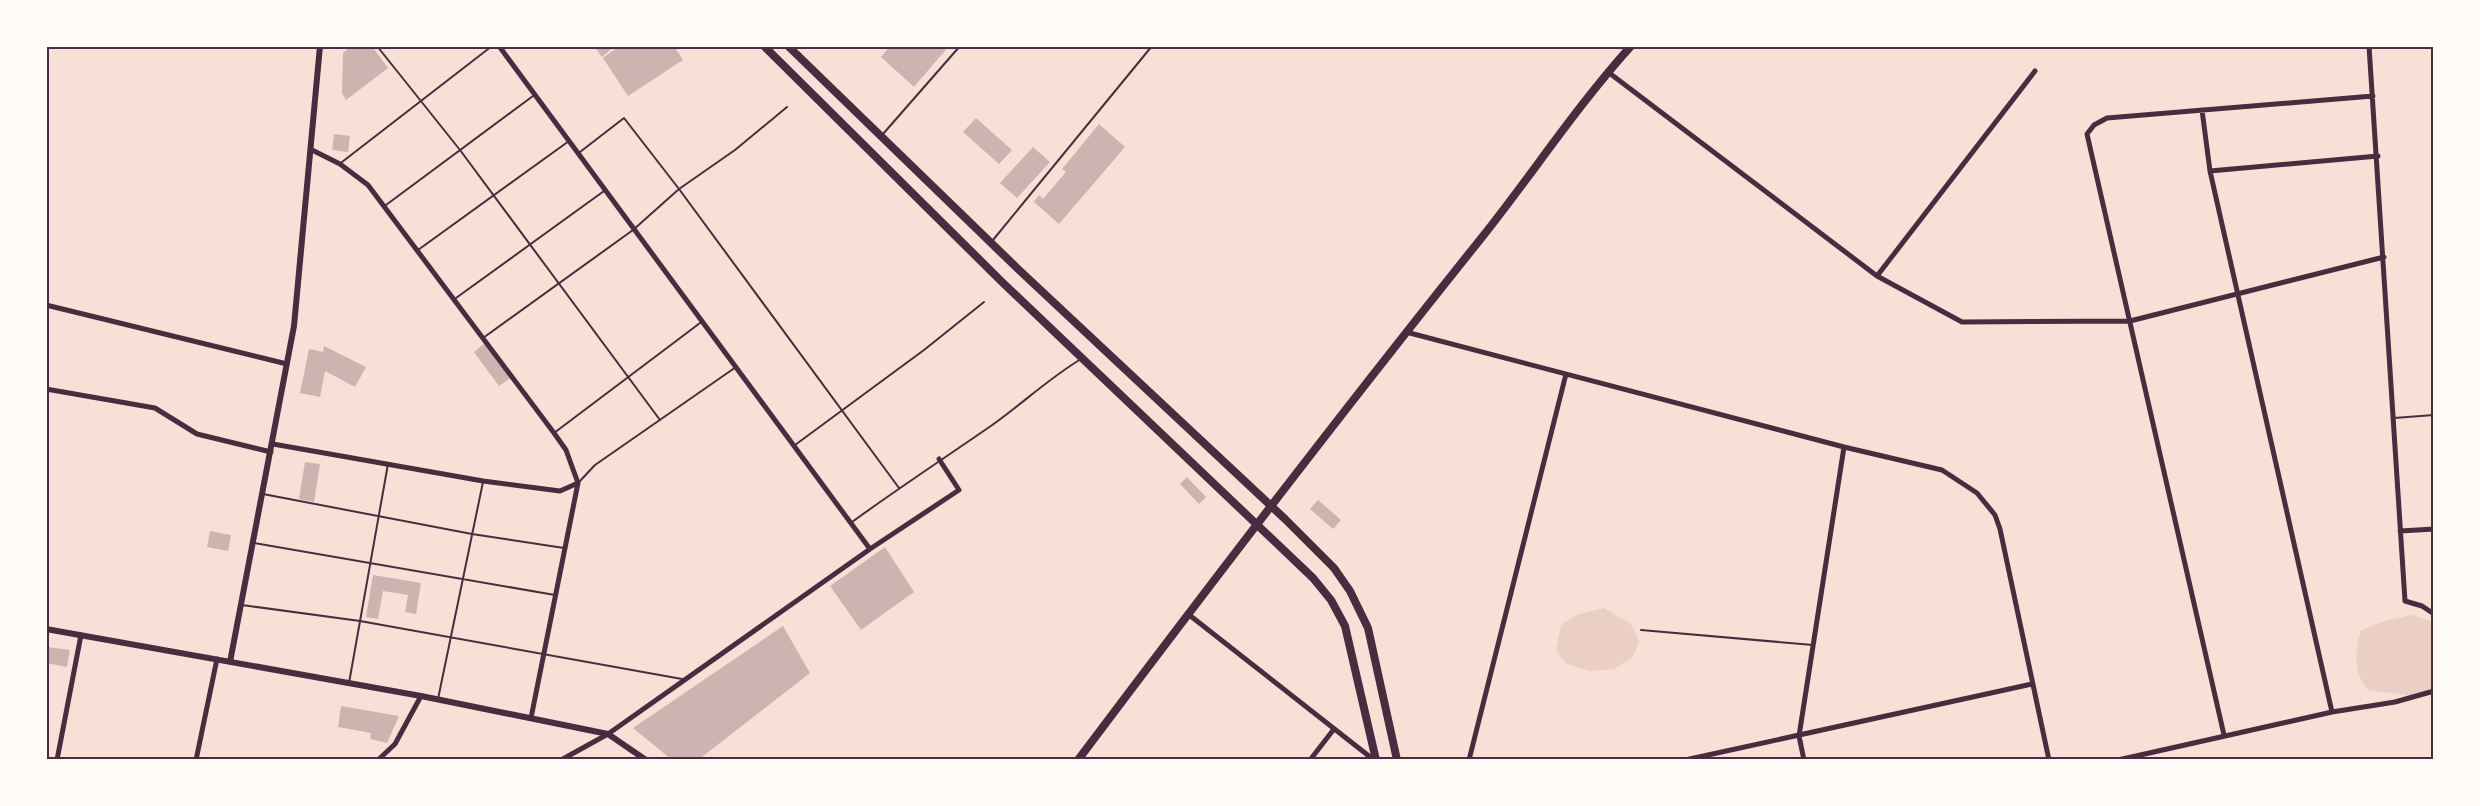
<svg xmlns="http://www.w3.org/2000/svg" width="2480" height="806" viewBox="0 0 2480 806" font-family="Barlow,sans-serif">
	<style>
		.green { fill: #ebcfc5 }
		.building { fill: #ccb4b1 }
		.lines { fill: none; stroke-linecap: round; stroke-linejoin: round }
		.service { stroke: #4a2c40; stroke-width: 2 }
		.minor { stroke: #4a2c40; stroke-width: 5 }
		.tertiary { stroke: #4a2c40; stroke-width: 6 }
		.secondary { stroke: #4a2c40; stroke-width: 8 }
		.neatline { fill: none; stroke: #4a2c40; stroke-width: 2 }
	</style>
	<rect width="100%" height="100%" fill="#f7e1d7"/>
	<path class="green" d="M 1604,608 L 1631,624 L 1639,641 L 1633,657 L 1614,669 L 1590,671 L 1566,664 L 1556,649 L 1561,625 L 1576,615 Z
		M 2412,615 L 2432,621 L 2434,624 L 2433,686 L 2431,690 L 2412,696 L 2368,690 C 2353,673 2355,651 2361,630 L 2385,621 Z"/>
	<path class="building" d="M 351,46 L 372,46 L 388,68 L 346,100 L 342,93 L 343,53 Z
		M 594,46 L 615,46 L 602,57 Z
		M 619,46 L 674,46 L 683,60 L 628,96 L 603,58 Z
		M 890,46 L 949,46 L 914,87 L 881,57 Z
		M 976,118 L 1012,150 L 999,164 L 963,132 Z
		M 1099,124 L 1125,147 L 1059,224 L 1034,202 L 1039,195 L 1043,199 L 1066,172 L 1062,169 Z
		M 334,134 L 350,136 L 348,152 L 332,150 Z
		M 1033,147 L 1050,162 L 1017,198 L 1000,183 Z
		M 486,342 L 512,377 L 499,386 L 474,352 Z
		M 324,346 L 366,367 L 355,387 L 325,371 L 320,397 L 300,393 L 309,349 L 323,352 Z
		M 305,462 L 320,464 L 314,502 L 299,499 Z
		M 1187,477 L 1206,497 L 1199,504 L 1180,484 Z
		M 1318,500 L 1341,520 L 1333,529 L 1310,509 Z
		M 210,531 L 231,535 L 228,551 L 207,547 Z
		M 885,547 L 914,592 L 861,630 L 830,586 Z
		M 373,575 L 421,583 L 416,614 L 405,612 L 408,595 L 383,591 L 378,619 L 366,617 Z
		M 783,626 L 810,673 L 698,760 L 672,760 L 633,728 Z
		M 48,647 L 70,650 L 67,667 L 46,663 Z
		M 341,706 L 399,716 L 387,743 L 370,739 L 371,733 L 338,727 Z"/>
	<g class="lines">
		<path class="service" d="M 377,46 L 460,150 L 660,420
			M 883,134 L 960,46
			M 580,152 L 624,118 L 679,189 L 899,488
			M 342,162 L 492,46
			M 386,205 L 533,96
			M 993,240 L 1152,46
			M 418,250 L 569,141
			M 456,298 L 604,191
			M 483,338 L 633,230 L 679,189 L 735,150 L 787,107
			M 2394,418 L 2434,415
			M 554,433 L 700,323
			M 795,445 L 924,350 L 984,302
			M 579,482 L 595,465 L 736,367
			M 263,494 L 472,534 L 564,548
			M 852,522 C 896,490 940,461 985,430 C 1018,408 1046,380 1081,359
			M 254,543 L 555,595
			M 242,605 L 360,621 L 682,679
			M 1641,630 L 1813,645
			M 349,683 L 388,464
			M 438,699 L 483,482"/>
		<path class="minor" d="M 499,46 L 870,549 L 608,734 L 561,760
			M 2369,46 L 2405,601 L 2422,606 L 2434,614
			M 1608,72 L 1877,276 L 1962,322 L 2130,321 L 2384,257
			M 2202,110 L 2210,171 L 2332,712
			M 312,150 L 340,164 L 368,185 L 554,433 L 566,450 L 578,483
			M 2210,171 L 2378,156
			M 1877,276 L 2035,71
			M 46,305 L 287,364
			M 1406,332 L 1844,447 L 1942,470 L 1977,493 L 1995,515 L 2000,529 L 2049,760
			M 46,389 L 155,408 L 197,434 L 271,452
			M 273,444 L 483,481 L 560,491 L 578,483 L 531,718
			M 2400,531 L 2434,529
			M 870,549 L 959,490 L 939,459
			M 1188,614 L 1374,760
			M 2224,735 L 2087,134 L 2094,125 L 2107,118 L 2373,96
			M 57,760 L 81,635
			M 196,760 L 217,659
			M 378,760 L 395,744 L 421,696
			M 1310,760 L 1334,729
			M 1469,760 L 1566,374
			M 1685,760 L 2032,684
			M 1804,760 L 1799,736 L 1844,447
			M 2118,760 L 2332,712 L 2395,702 L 2434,691"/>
		<path class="tertiary" d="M 46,629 L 421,696 L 608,734 L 646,760
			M 230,662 L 294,326 L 320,46"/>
		<path class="secondary" d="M 764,46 L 1002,282 L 1313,578 L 1331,600 L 1345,626 L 1376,760
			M 788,46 L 1017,268 L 1285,519 L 1334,568 L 1350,591 L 1368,628 L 1397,760
			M 1078,760 C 1211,583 1345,408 1483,236 C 1533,173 1577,106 1631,46"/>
	</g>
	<rect width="2480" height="806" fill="none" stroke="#fffaf5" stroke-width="96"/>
	<rect x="48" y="48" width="2384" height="710" class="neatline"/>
</svg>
